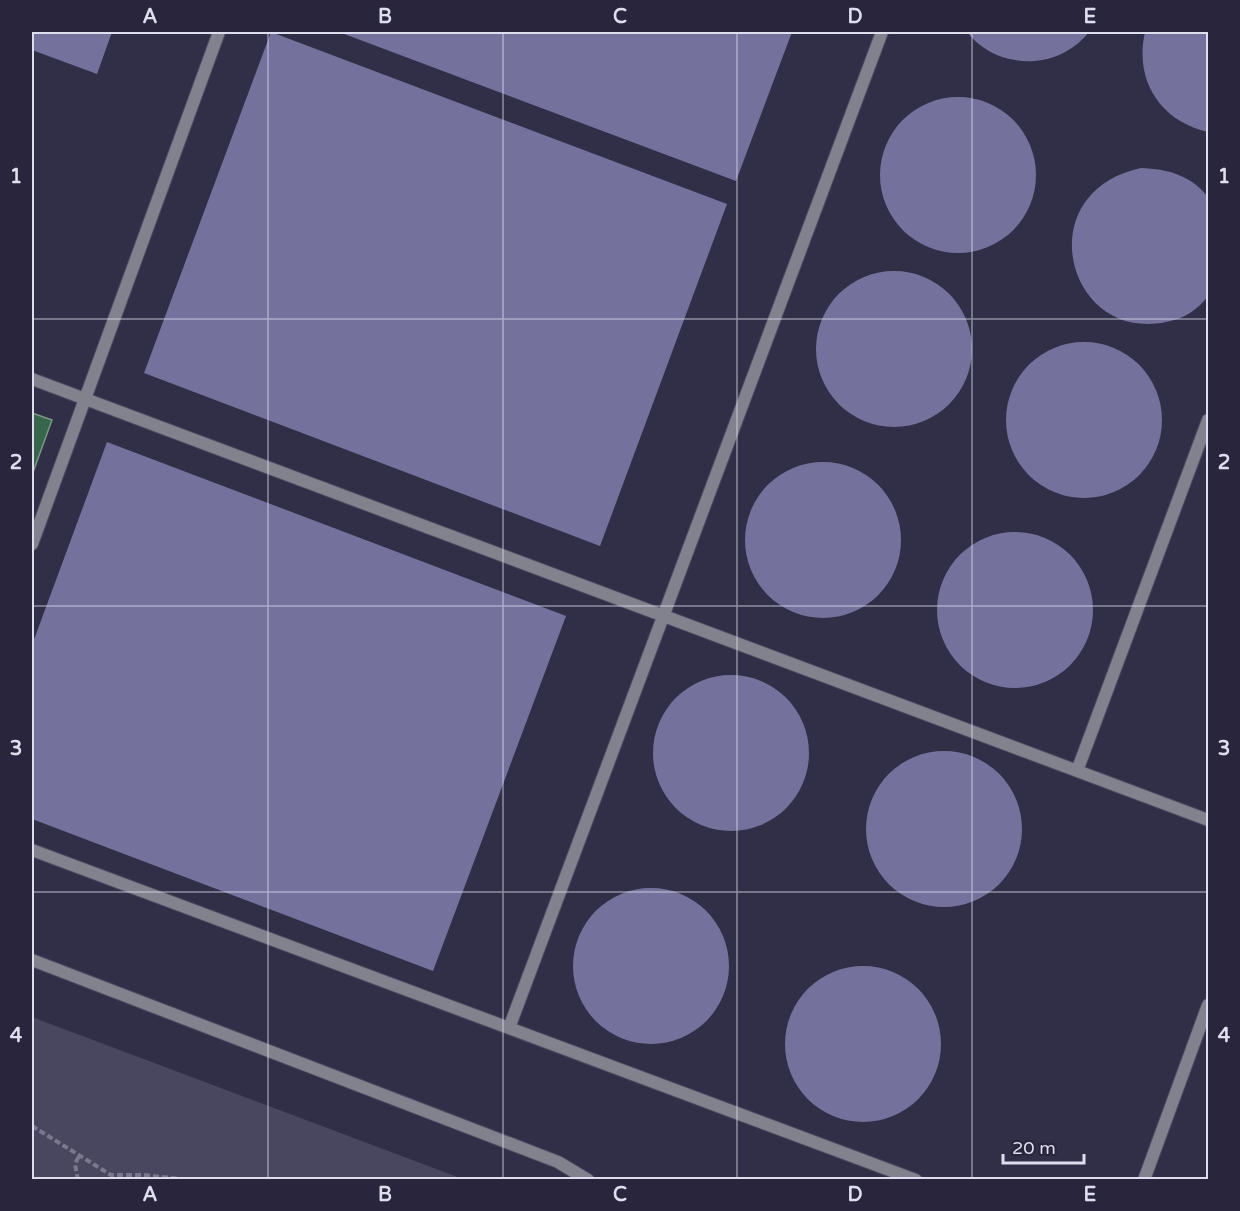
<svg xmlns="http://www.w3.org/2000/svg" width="1240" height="1211" viewBox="0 0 1240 1211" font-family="'Varela Round',sans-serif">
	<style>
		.green { fill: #49475f }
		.water { fill: #74719c }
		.building { fill: #38664c; stroke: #7a9785; stroke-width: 1.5 }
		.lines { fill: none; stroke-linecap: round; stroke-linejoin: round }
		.lane-casing { stroke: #4d4b62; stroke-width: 14 }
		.street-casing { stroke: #4d4b62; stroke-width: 14 }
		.path { stroke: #7a788d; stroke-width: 4; stroke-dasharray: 6 3; stroke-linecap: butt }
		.lane { stroke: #82818e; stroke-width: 12 }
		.street { stroke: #82818e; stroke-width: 12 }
		.grid { fill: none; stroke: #dfdeee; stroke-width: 1.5; stroke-opacity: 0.55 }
		.neatline { fill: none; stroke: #dfdeee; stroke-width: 2 }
		.grid-label { font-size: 20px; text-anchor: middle; font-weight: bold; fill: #dfdeee }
	</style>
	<rect width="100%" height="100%" fill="#312f47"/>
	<path class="green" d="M 32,1017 L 463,1179 L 32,1179 Z"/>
	<path class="water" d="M 32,32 L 112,32 L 97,74 L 32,50 Z
		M 271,32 L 727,204 L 600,546 L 144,373 Z
		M 339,32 L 792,32 L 736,181 Z
		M 967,32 L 1089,32 C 1058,71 998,71 967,32 Z
		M 1145,32 L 1208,32 L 1208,132 C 1160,121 1134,80 1145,32 Z
		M880 175a78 78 0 1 1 156 0a78 78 0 1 1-156 0Z
		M 1141,168 C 1167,169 1191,175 1208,197 L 1208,296 C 1198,310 1183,319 1166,322 C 1066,343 1028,192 1141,168 Z
		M816 349a78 78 0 1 1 156 0a78 78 0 1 1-156 0Z
		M1006 420a78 78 0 1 1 156 0a78 78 0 1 1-156 0Z
		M 107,442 L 566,616 L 433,971 L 32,819 L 32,645 Z
		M745 540a78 78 0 1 1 156 0a78 78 0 1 1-156 0Z
		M937 610a78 78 0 1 1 156 0a78 78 0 1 1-156 0Z
		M653 753a78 78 0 1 1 156 0a78 78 0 1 1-156 0Z
		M866 829a78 78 0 1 1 156 0a78 78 0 1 1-156 0Z
		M573 966a78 78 0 1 1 156 0a78 78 0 1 1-156 0Z
		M785 1044a78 78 0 1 1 156 0a78 78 0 1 1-156 0Z"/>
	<path class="building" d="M 32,413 L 52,420 L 32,475 Z"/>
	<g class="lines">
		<g class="lane-casing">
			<path id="lane" d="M 32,379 L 1208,820
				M 32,544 L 219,32
				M 1077,771 L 1208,420
				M 32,850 L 916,1180
				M 509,1028 L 882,32
				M 1144,1180 L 1208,1005"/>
		</g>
		<g class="street-casing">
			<path id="street" d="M 32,960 L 558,1162 L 588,1180"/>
		</g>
		<path class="path" d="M 32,1126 L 111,1175 L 144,1175 L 190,1180
			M 78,1180 L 75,1164 L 79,1156"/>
		<use href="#lane" class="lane"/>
		<use href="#street" class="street"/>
	</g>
	<path class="grid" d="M 268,32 L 268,1180M 503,32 L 503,1180M 737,32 L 737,1180M 972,32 L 972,1180M 32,319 L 1208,319M 32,606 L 1208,606M 32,892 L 1208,892"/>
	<rect width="1240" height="1211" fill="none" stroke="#28253c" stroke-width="66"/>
	<path d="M1003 1154v9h81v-9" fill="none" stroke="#dfdeee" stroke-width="3"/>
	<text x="1012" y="1154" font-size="18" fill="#dfdeee" stroke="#28253c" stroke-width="4.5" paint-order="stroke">20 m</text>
	<rect x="33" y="33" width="1174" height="1145" class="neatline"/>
	<g class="grid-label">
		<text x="150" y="23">A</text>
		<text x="385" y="23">B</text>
		<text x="620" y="23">C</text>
		<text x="855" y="23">D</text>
		<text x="1090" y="23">E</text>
		<text x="16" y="183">1</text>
		<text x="1224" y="183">1</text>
		<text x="16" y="469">2</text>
		<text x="1224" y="469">2</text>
		<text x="16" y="755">3</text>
		<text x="1224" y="755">3</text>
		<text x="16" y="1042">4</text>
		<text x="1224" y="1042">4</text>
		<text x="150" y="1201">A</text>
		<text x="385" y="1201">B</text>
		<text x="620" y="1201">C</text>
		<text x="855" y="1201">D</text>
		<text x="1090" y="1201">E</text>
	</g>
</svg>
